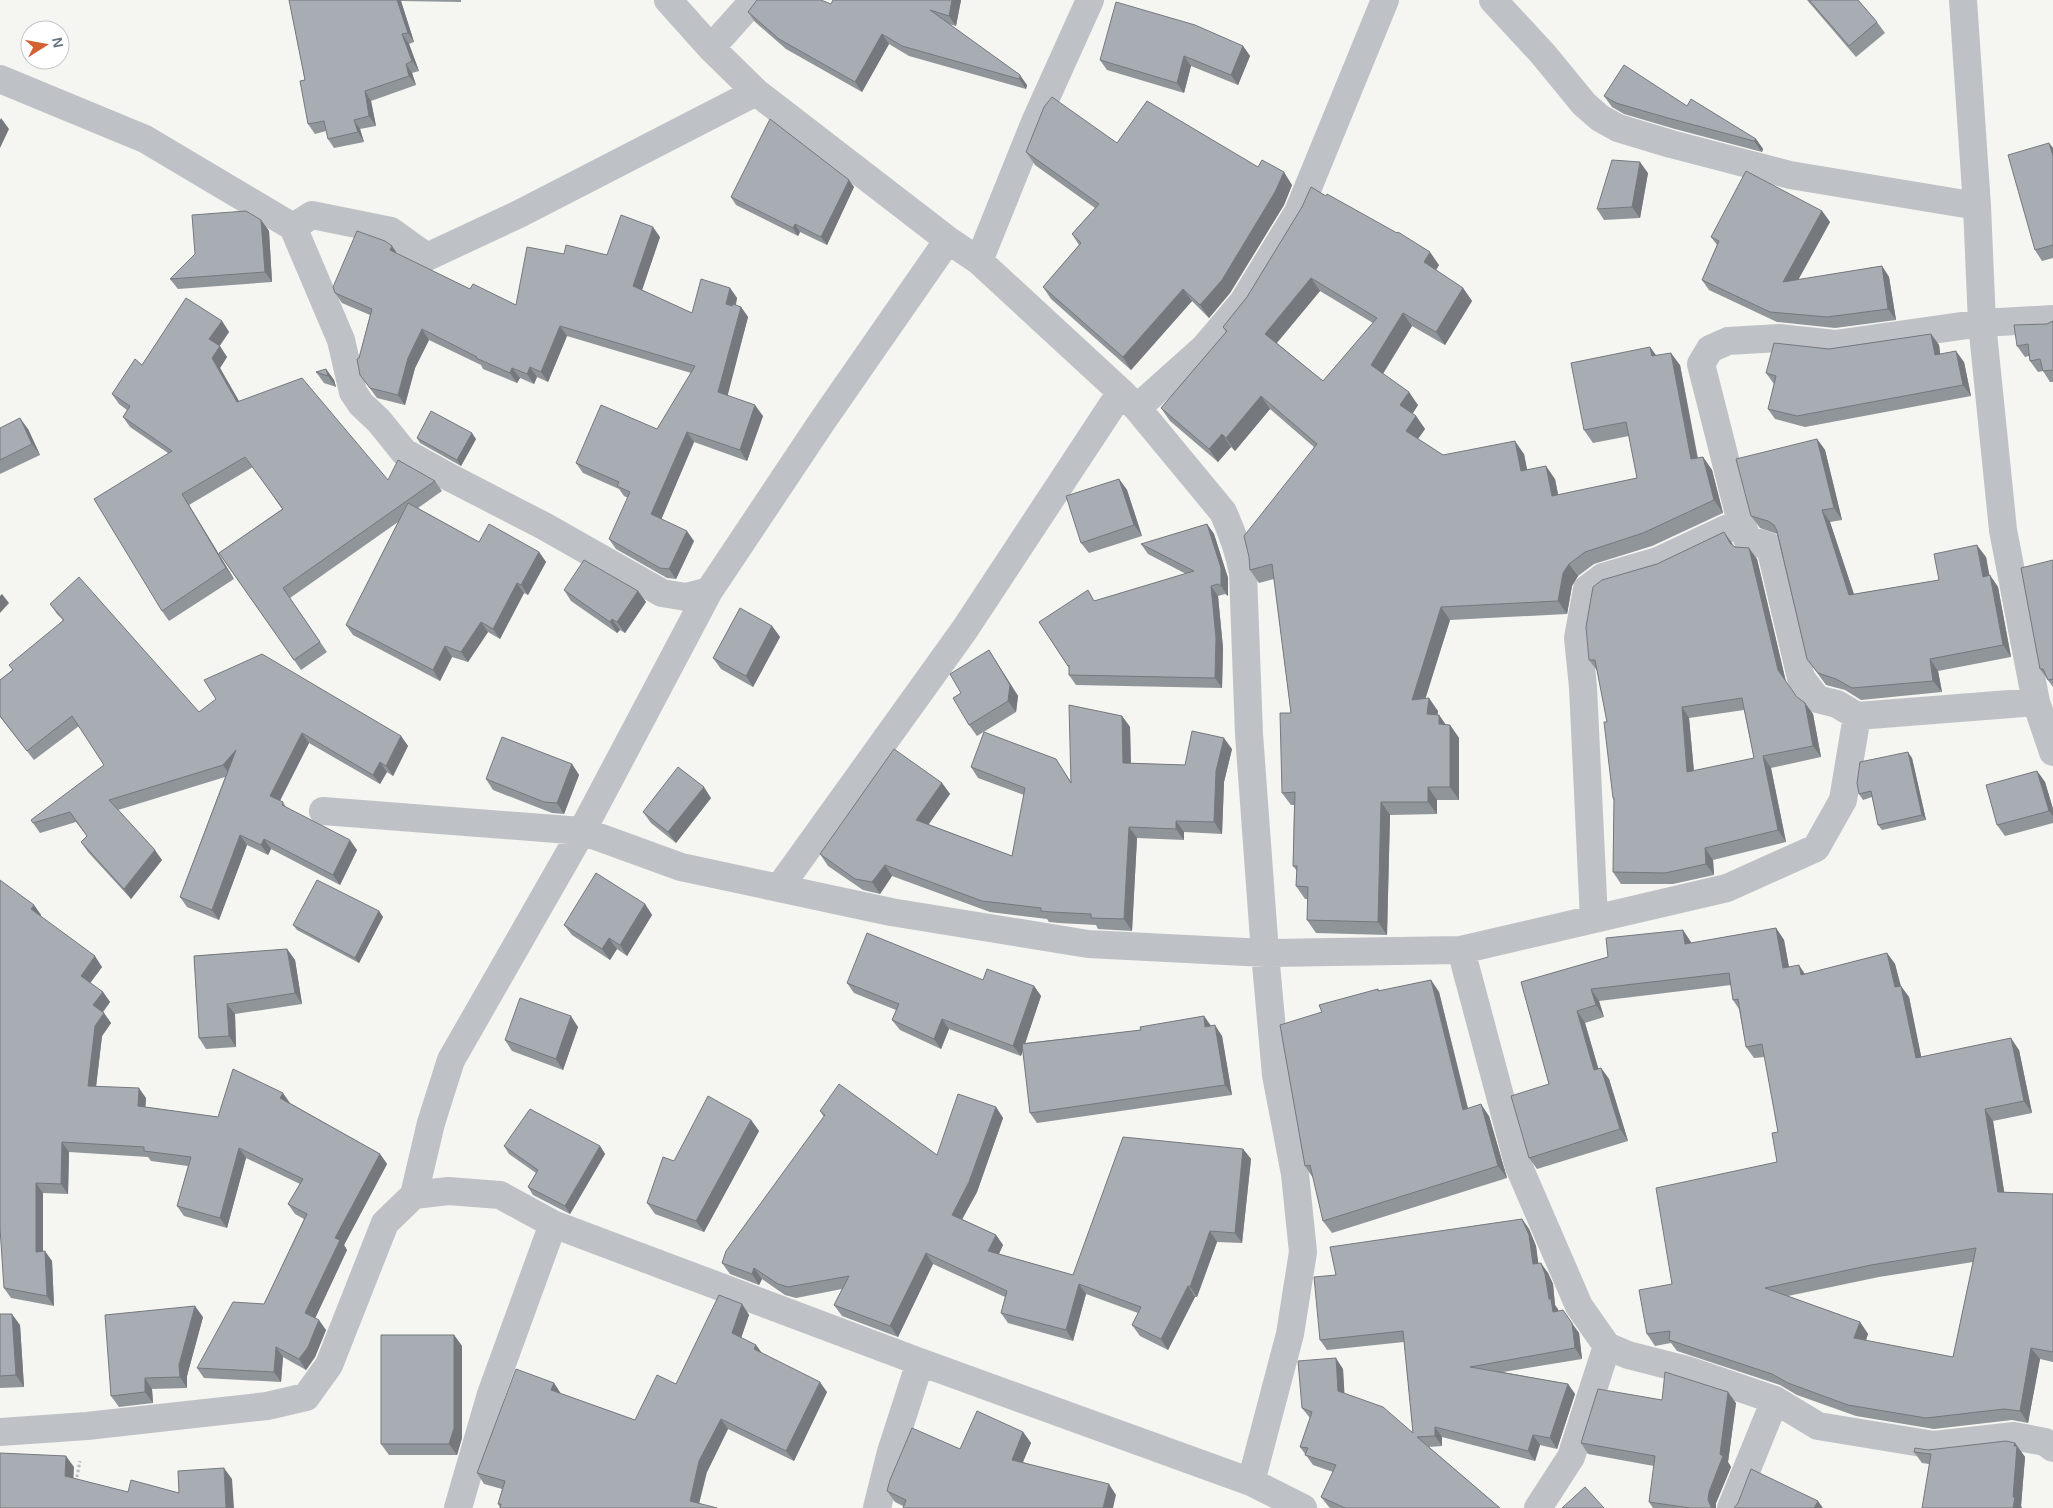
<svg xmlns="http://www.w3.org/2000/svg" width="2053" height="1508" viewBox="0 0 2053 1508" font-family="Helvetica,sans-serif">
	<style>
		.lines { fill: none; stroke-linecap: round; stroke-linejoin: round }
		.path { stroke: #b8babd; stroke-width: 3; stroke-dasharray: 2.5 2.5; stroke-linecap: butt }
		.street { stroke: #bec1c5; stroke-width: 28 }
		.wall { fill: #90959a; fill-rule: evenodd }
		.shaded-wall { fill: #75797d }
		.building { fill: #a7adb3; stroke: #75797d; fill-rule: evenodd }
	</style>
	<rect width="100%" height="100%" fill="#f5f5f1"/>
	<g class="lines">
		<path class="path" d="M 76,1482 L 80,1461"/>
		<path class="street" d="M 668,0 L 711,48 L 756,92 L 948,240 L 979,261 L 1121,392 L 1137,408 L 1223,512 C 1232,532 1239,551 1243,573 L 1249,734 L 1265,953 L 1276,1075 L 1295,1174 L 1303,1252 L 1290,1334 L 1251,1482
			M 1493,0 L 1543,54 L 1584,104 L 1600,118 L 1618,128 L 1671,144 L 1790,175 L 1977,206
			M 1963,0 L 1977,206 L 1982,323 L 2003,530 L 2036,702 L 2053,752
			M 711,48 L 754,0
			M 0,79 L 145,139 L 293,227 L 312,215 L 391,231 L 427,257 L 519,214 L 756,92
			M 293,227 L 341,340 L 353,392 L 361,404 L 379,421 L 404,452 L 449,477 L 544,526 L 662,593 L 686,597 L 709,591
			M 979,261 L 1035,122 L 1090,0
			M 1137,408 L 1204,348 L 1243,302 L 1298,212 L 1385,0
			M 2036,702 L 1857,716 L 1837,704 L 1817,699 L 1801,678 L 1770,547 L 1760,543 L 1749,544 L 1741,522 L 1701,364 L 1710,349 L 1728,341 L 1779,338 L 1835,344 L 1982,323 L 2053,319
			M 323,811 L 582,831 L 681,867 L 891,912 L 1088,944 L 1265,953 L 1461,950 L 1727,888 L 1816,848 L 1843,800 L 1857,716
			M 779,888 L 965,629 L 1121,392
			M 1594,919 L 1583,687 L 1578,638 L 1587,589 L 1603,577 L 1658,561 L 1741,522
			M 1461,950 L 1519,1167 L 1579,1306 L 1607,1346 L 1628,1355 L 1687,1370 L 1775,1400 L 1818,1426 L 1934,1445 L 2014,1436 L 2045,1442 L 2053,1448
			M 414,1195 L 431,1123 L 451,1060 L 582,831 L 709,591 L 821,423 L 948,240
			M 0,1432 L 87,1426 L 267,1406 L 306,1397 L 329,1365 L 385,1223 L 414,1195 L 448,1191 L 500,1195 L 553,1224 L 920,1362 L 1251,1482 L 1303,1508
			M 458,1508 L 491,1394 L 553,1224
			M 877,1508 L 891,1452 L 920,1362
			M 1538,1508 L 1571,1457 L 1607,1346
			M 1731,1508 L 1775,1400"/>
	</g>
	<path class="wall" d="M 289,0 L 461,0 L 461,2 L 401,1 L 414,42 L 409,44 L 419,71 L 412,73 L 416,85 L 371,101 L 376,126 L 360,129 L 364,142 L 334,148 L 328,139 L 326,131 L 315,134 L 308,124 L 305,80 Z
		M 961,0 L 956,26 L 949,24 L 1027,85 L 1026,89 L 909,56 L 889,44 L 862,92 L 786,49 L 755,22 L 748,12 L 831,4 Z
		M 1807,0 L 1858,0 L 1877,22 L 1885,33 L 1856,57 Z
		M 1243,46 L 1250,56 L 1238,85 L 1191,66 L 1184,93 L 1107,70 L 1100,60 Z
		M 1604,96 L 1687,106 L 1756,139 L 1763,149 L 1762,152 L 1675,129 L 1624,114 L 1612,107 Z
		M 1117,143 L 1258,167 L 1292,185 L 1284,205 L 1230,293 L 1209,318 L 1192,301 L 1131,370 L 1051,299 L 1043,287 L 1079,245 L 1072,234 L 1095,208 L 1035,165 L 1026,152 Z
		M 2049,143 L 2053,148 L 2053,258 L 2042,261 L 2035,250 Z
		M 1648,173 L 1640,218 L 1604,220 L 1597,209 Z
		M 849,180 L 854,187 L 827,245 L 800,232 L 798,236 L 736,205 L 731,197 Z
		M 1302,207 L 1439,265 L 1436,270 L 1463,288 L 1472,301 L 1445,345 L 1412,326 L 1383,374 L 1418,405 L 1412,414 L 1416,416 L 1425,429 L 1418,439 L 1443,455 L 1524,454 L 1527,470 L 1555,479 L 1558,495 L 1637,478 L 1629,436 L 1593,443 L 1584,430 L 1650,347 L 1656,355 L 1680,365 L 1698,458 L 1703,457 L 1712,470 L 1723,513 L 1652,546 L 1594,564 L 1578,576 L 1572,586 L 1567,614 L 1450,620 L 1425,698 L 1438,711 L 1437,715 L 1439,715 L 1446,725 L 1450,725 L 1459,738 L 1459,800 L 1437,800 L 1437,814 L 1390,815 L 1387,935 L 1316,933 L 1307,920 L 1307,899 L 1305,899 L 1296,886 L 1297,871 L 1293,866 L 1294,805 L 1291,805 L 1282,793 L 1291,713 L 1274,579 L 1259,583 L 1250,570 L 1314,447 L 1270,409 L 1235,451 L 1231,447 L 1218,462 L 1170,421 L 1161,408 L 1226,332 L 1223,327 L 1247,297 ZM 1320,291 L 1373,323 L 1323,381 L 1277,343 Z
		M 1822,211 L 1830,222 L 1798,280 L 1882,266 L 1889,277 L 1896,320 L 1835,328 L 1777,322 L 1709,290 L 1702,280 L 1717,245 L 1711,237 Z
		M 261,220 L 269,231 L 272,282 L 178,289 L 170,279 L 195,254 Z
		M 660,237 L 642,290 L 692,313 L 730,288 L 737,298 L 736,305 L 741,307 L 748,317 L 727,395 L 763,416 L 747,461 L 694,442 L 661,519 L 694,541 L 676,579 L 667,578 L 616,549 L 609,539 L 628,498 L 624,496 L 619,489 L 583,473 L 576,463 L 657,429 L 691,373 L 567,336 L 548,382 L 537,377 L 534,384 L 520,378 L 517,383 L 483,369 L 481,365 L 429,340 L 415,368 L 405,405 L 377,398 L 360,375 L 359,358 L 370,315 L 342,303 L 335,293 L 392,246 L 397,254 L 470,289 L 516,305 L 564,254 L 607,255 Z
		M 222,321 L 229,332 L 219,346 L 227,357 L 220,368 L 239,401 L 388,480 L 435,481 L 442,491 L 418,508 L 479,542 L 539,552 L 546,562 L 528,595 L 524,593 L 500,639 L 488,632 L 468,662 L 452,657 L 440,681 L 353,635 L 346,625 L 398,522 L 290,598 L 327,652 L 301,670 L 219,553 L 282,509 L 253,467 L 189,505 L 234,579 L 169,621 L 162,611 L 168,453 L 130,427 L 123,417 L 127,410 L 119,404 L 112,394 L 142,365 Z
		M 2053,321 L 2053,382 L 2050,382 L 2043,371 L 2038,372 L 2030,361 L 2029,356 L 2025,357 L 2017,346 L 2047,324 Z
		M 1931,334 L 1939,345 L 1940,354 L 1964,362 L 1971,396 L 1805,427 L 1775,419 L 1768,409 L 1774,384 L 1766,373 L 1829,349 Z
		M 326,369 L 334,380 L 336,387 L 324,383 L 316,372 Z
		M 0,428 L 28,429 L 40,455 L 0,474 Z
		M 417,438 L 476,439 L 461,466 L 420,443 Z
		M 1817,439 L 1825,450 L 1842,520 L 1830,522 L 1854,594 L 1939,580 L 1986,557 L 1989,575 L 1998,587 L 2011,657 L 1938,671 L 1942,692 L 1861,700 L 1845,690 L 1826,685 L 1807,659 L 1777,534 L 1760,528 L 1751,516 Z
		M 1119,479 L 1127,490 L 1142,536 L 1089,553 L 1081,543 Z
		M 1207,524 L 1214,534 L 1228,578 L 1228,596 L 1225,594 L 1218,596 L 1223,648 L 1222,688 L 1076,685 L 1069,675 L 1069,668 L 1039,622 L 1095,601 L 1186,574 L 1148,554 L 1141,544 Z
		M 1732,543 L 1733,546 L 1757,559 L 1786,682 L 1797,697 L 1805,703 L 1813,714 L 1821,757 L 1771,768 L 1786,842 L 1713,860 L 1714,875 L 1673,884 L 1621,884 L 1613,872 L 1614,801 L 1613,798 L 1607,722 L 1598,672 L 1589,660 ZM 1744,710 L 1754,758 L 1694,771 L 1689,718 Z
		M 2053,560 L 2053,687 L 2040,669 Z
		M 564,590 L 638,591 L 646,602 L 625,633 L 620,630 L 617,633 L 571,601 Z
		M 50,604 L 199,712 L 401,736 L 408,746 L 393,776 L 387,772 L 380,784 L 309,743 L 280,801 L 283,802 L 286,807 L 357,850 L 340,885 L 271,849 L 268,855 L 247,845 L 219,920 L 187,907 L 180,897 L 225,777 L 118,810 L 162,860 L 131,899 L 88,852 L 81,842 L 87,836 L 76,822 L 40,833 L 33,823 L 104,765 L 79,726 L 34,760 L 0,717 L 0,680 L 12,670 L 63,620 L 57,614 Z
		M 772,626 L 780,637 L 753,687 L 721,669 L 713,658 Z
		M 996,661 L 1018,696 L 1016,712 L 977,736 L 969,725 L 961,693 Z
		M 1122,716 L 1130,727 L 1131,763 L 1185,765 L 1232,749 L 1224,782 L 1222,834 L 1184,832 L 1184,840 L 1137,838 L 1132,931 L 1098,929 L 1096,925 L 1059,923 L 1049,922 L 1047,919 L 990,912 L 892,876 L 880,894 L 863,890 L 828,866 L 820,854 L 942,783 L 950,794 L 928,824 L 1012,856 L 1024,795 L 978,778 L 971,767 L 1056,759 L 1071,782 Z
		M 1912,758 L 1926,820 L 1882,830 L 1878,825 L 1872,797 L 1863,800 L 1859,794 Z
		M 572,764 L 579,775 L 564,814 L 552,813 L 493,790 L 486,779 Z
		M 2037,771 L 2045,782 L 2053,809 L 2053,823 L 2005,836 L 1997,825 Z
		M 711,798 L 676,843 L 651,823 L 643,812 Z
		M 645,904 L 652,915 L 627,956 L 617,949 L 610,960 L 572,935 L 564,925 Z
		M 34,905 L 41,915 L 40,916 L 102,967 L 90,983 L 103,992 L 110,1002 L 103,1012 L 111,1023 L 102,1036 L 96,1086 L 146,1098 L 145,1107 L 218,1117 L 290,1103 L 380,1154 L 387,1164 L 344,1245 L 347,1250 L 315,1318 L 326,1330 L 315,1357 L 306,1370 L 283,1357 L 281,1382 L 204,1378 L 197,1368 L 264,1304 L 304,1219 L 295,1214 L 288,1204 L 300,1184 L 246,1158 L 227,1228 L 184,1216 L 177,1206 L 188,1166 L 151,1161 L 148,1157 L 69,1152 L 68,1194 L 43,1193 L 43,1251 L 52,1261 L 54,1306 L 11,1298 L 4,1288 Z
		M 379,911 L 383,917 L 359,963 L 297,930 L 293,925 Z
		M 1776,928 L 1784,940 L 1789,967 L 1805,974 L 1887,953 L 1895,964 L 1900,986 L 1909,997 L 1921,1057 L 2019,1050 L 2032,1113 L 1993,1121 L 2004,1192 L 2053,1194 L 2053,1362 L 2040,1359 L 2028,1423 L 2012,1420 L 1934,1429 L 1856,1416 L 1797,1395 L 1780,1385 L 1677,1351 L 1671,1343 L 1655,1346 L 1647,1334 L 1672,1284 L 1777,1162 L 1778,1132 L 1765,1057 L 1754,1058 L 1746,1047 L 1739,1009 L 1733,1000 L 1731,985 L 1599,1001 L 1604,1017 L 1585,1023 L 1598,1068 L 1601,1068 L 1609,1079 L 1628,1141 L 1537,1169 L 1529,1158 L 1549,1084 L 1521,982 L 1608,957 L 1683,930 L 1691,943 ZM 1973,1262 L 1953,1357 L 1866,1341 L 1868,1334 L 1860,1322 L 1788,1296 L 1879,1277 Z
		M 287,949 L 295,960 L 302,1004 L 235,1014 L 236,1047 L 206,1049 L 199,1038 L 194,956 Z
		M 983,980 L 1034,986 L 1041,996 L 1025,1043 L 1141,1030 L 1204,1016 L 1211,1026 L 1222,1036 L 1232,1095 L 1037,1123 L 1030,1113 L 1023,1049 L 1021,1056 L 949,1029 L 941,1049 L 900,1030 L 892,1020 L 896,1010 L 854,993 L 847,983 Z
		M 1431,980 L 1439,992 L 1468,1108 L 1489,1116 L 1507,1178 L 1332,1233 L 1323,1221 L 1313,1178 L 1305,1166 L 1322,1012 L 1378,989 L 1379,991 Z
		M 578,1027 L 563,1070 L 512,1051 L 505,1040 Z
		M 996,1107 L 1003,1118 L 977,1192 L 962,1219 L 996,1235 L 1003,1245 L 999,1254 L 1073,1275 L 1243,1149 L 1251,1159 L 1242,1243 L 1217,1242 L 1197,1297 L 1195,1297 L 1168,1350 L 1140,1336 L 1132,1325 L 1138,1313 L 1086,1294 L 1073,1341 L 1008,1323 L 1001,1313 L 1005,1297 L 933,1264 L 898,1337 L 842,1316 L 834,1305 L 842,1289 L 796,1298 L 785,1295 L 762,1279 L 759,1285 L 730,1274 L 722,1263 L 824,1117 L 820,1111 L 937,1155 Z
		M 751,1120 L 759,1131 L 704,1232 L 655,1214 L 647,1203 L 674,1161 Z
		M 504,1146 L 600,1146 L 605,1154 L 570,1214 L 533,1195 L 528,1187 L 536,1173 L 509,1154 Z
		M 1522,1219 L 1529,1229 L 1536,1246 L 1538,1263 L 1548,1273 L 1553,1284 L 1555,1305 L 1558,1311 L 1579,1333 L 1582,1359 L 1503,1372 L 1568,1384 L 1575,1394 L 1557,1449 L 1540,1445 L 1535,1461 L 1442,1437 L 1442,1446 L 1429,1447 L 1500,1508 L 1330,1508 L 1329,1507 L 1321,1497 L 1333,1472 L 1313,1465 L 1300,1447 L 1310,1418 L 1302,1408 L 1343,1369 L 1344,1394 L 1413,1433 L 1404,1342 L 1327,1350 L 1320,1340 L 1336,1275 Z
		M 742,1304 L 749,1315 L 741,1338 L 756,1345 L 762,1353 L 827,1392 L 794,1461 L 728,1429 L 707,1472 L 500,1507 L 498,1504 L 502,1489 L 484,1484 L 477,1473 L 554,1383 L 561,1394 L 635,1420 L 676,1384 Z
		M 0,1314 L 20,1325 L 24,1387 L 0,1388 Z
		M 203,1317 L 187,1376 L 187,1388 L 152,1389 L 153,1403 L 119,1407 L 111,1396 Z
		M 454,1335 L 462,1346 L 462,1438 L 457,1455 L 389,1455 L 381,1444 Z
		M 1662,1400 L 1736,1403 L 1728,1462 L 1731,1467 L 1716,1503 L 1716,1508 L 1653,1508 L 1649,1502 L 1654,1466 L 1588,1454 L 1581,1443 Z
		M 1023,1432 L 1031,1443 L 1023,1462 L 1116,1495 L 903,1506 L 895,1502 L 887,1491 L 960,1449 Z
		M 2015,1443 L 2025,1457 L 2021,1506 L 2022,1508 L 1929,1464 L 1922,1463 L 1914,1452 L 1928,1450 Z"/>
	<path class="shaded-wall" d="M 397,0 L 401,0 L 401,1 L 414,42 L 408,33 Z
		M 952,0 L 961,0 L 956,26 L 949,16 Z
		M 402,34 L 409,44 L 419,71 L 412,61 Z
		M 882,34 L 889,44 L 862,92 L 855,82 Z
		M 1243,46 L 1250,56 L 1238,85 L 1231,75 Z
		M 1184,56 L 1191,66 L 1184,93 L 1177,83 Z
		M 406,64 L 412,73 L 416,85 L 409,76 Z
		M 1020,75 L 1027,85 L 1026,89 L 1019,79 Z
		M 365,91 L 371,101 L 376,126 L 369,116 Z
		M 1,118 L 9,129 L 0,148 L 0,120 Z
		M 354,120 L 360,129 L 364,142 L 358,132 Z
		M 1756,139 L 1763,149 L 1762,152 L 1754,141 Z
		M 2049,143 L 2053,148 L 2053,156 Z
		M 1640,162 L 1648,173 L 1640,218 L 1632,207 Z
		M 1284,172 L 1292,185 L 1284,205 L 1230,293 L 1209,318 L 1200,305 Z
		M 849,180 L 854,187 L 827,245 L 821,237 Z
		M 1822,211 L 1830,222 L 1791,293 L 1783,282 Z
		M 261,220 L 269,231 L 272,282 L 265,272 Z
		M 795,224 L 800,232 L 798,236 L 793,228 Z
		M 653,227 L 660,237 L 640,296 L 633,286 Z
		M 392,246 L 399,256 L 390,250 Z
		M 1430,252 L 1439,265 L 1433,275 L 1424,262 Z
		M 1882,266 L 1889,277 L 1896,320 L 1888,309 Z
		M 1311,278 L 1320,291 L 1274,346 L 1265,334 Z
		M 730,288 L 737,298 L 733,314 L 726,304 Z
		M 1463,288 L 1472,301 L 1445,345 L 1436,332 Z
		M 1183,289 L 1192,301 L 1131,370 L 1123,357 Z
		M 741,307 L 748,317 L 726,402 L 718,392 Z
		M 1403,313 L 1412,326 L 1380,378 L 1371,365 Z
		M 222,321 L 229,332 L 217,350 L 209,339 Z
		M 560,326 L 567,336 L 548,382 L 541,372 Z
		M 422,329 L 429,340 L 415,368 L 405,405 L 398,395 L 408,358 Z
		M 1931,334 L 1939,345 L 1942,366 L 1935,355 Z
		M 220,346 L 227,357 L 220,368 L 245,412 L 237,402 L 212,358 Z
		M 1650,347 L 1659,360 L 1652,356 Z
		M 1956,351 L 1964,362 L 1971,396 L 1963,385 Z
		M 1671,353 L 1680,365 L 1700,472 L 1691,459 Z
		M 530,367 L 537,377 L 534,384 L 527,374 Z
		M 512,368 L 520,378 L 517,383 L 510,373 Z
		M 326,369 L 334,380 L 336,387 L 328,376 Z
		M 1409,392 L 1418,405 L 1410,418 L 1400,405 Z
		M 1261,396 L 1270,409 L 1235,451 L 1226,438 Z
		M 755,405 L 763,416 L 747,461 L 740,450 Z
		M 1416,416 L 1425,429 L 1415,443 L 1406,431 Z
		M 20,418 L 28,429 L 40,455 L 32,444 Z
		M 687,432 L 694,442 L 659,525 L 651,514 Z
		M 472,433 L 476,439 L 461,466 L 457,460 Z
		M 1222,434 L 1231,447 L 1218,462 L 1209,449 Z
		M 1817,439 L 1825,450 L 1842,520 L 1834,508 Z
		M 1515,441 L 1524,454 L 1530,484 L 1521,471 Z
		M 1703,457 L 1712,470 L 1723,513 L 1714,500 Z
		M 1546,466 L 1555,479 L 1561,509 L 1552,496 Z
		M 1119,479 L 1127,490 L 1142,536 L 1134,525 Z
		M 182,494 L 189,505 L 234,579 L 226,568 Z
		M 1822,510 L 1830,522 L 1858,607 L 1849,595 Z
		M 1207,524 L 1214,534 L 1228,578 L 1228,596 L 1221,586 Z
		M 687,531 L 694,541 L 676,579 L 669,569 Z
		M 1724,532 L 1732,543 L 1738,555 L 1730,543 Z
		M 1977,545 L 1986,557 L 1992,589 L 1983,577 Z
		M 1749,548 L 1757,559 L 1786,682 L 1778,670 Z
		M 539,552 L 546,562 L 528,595 L 521,585 Z
		M 1569,564 L 1578,576 L 1572,586 L 1567,614 L 1558,601 L 1563,573 Z
		M 1990,575 L 1998,587 L 2011,657 L 2003,645 Z
		M 517,583 L 524,593 L 500,639 L 493,629 Z
		M 1211,586 L 1218,596 L 1223,648 L 1222,688 L 1215,678 Z
		M 638,591 L 646,602 L 625,633 L 617,622 Z
		M 2,594 L 9,603 L 0,613 L 0,596 Z
		M 1441,607 L 1450,620 L 1421,713 L 1412,700 Z
		M 612,619 L 620,630 L 617,633 L 610,622 Z
		M 481,622 L 488,632 L 468,662 L 461,652 Z
		M 772,626 L 780,637 L 753,687 L 746,676 Z
		M 445,646 L 452,657 L 440,681 L 433,670 Z
		M 989,650 L 1018,696 L 1016,712 L 1008,701 Z
		M 1930,659 L 1938,671 L 1942,692 L 1933,681 Z
		M 1429,698 L 1438,711 L 1436,727 L 1427,714 Z
		M 1805,703 L 1813,714 L 1821,757 L 1813,746 Z
		M 1682,707 L 1689,718 L 1695,784 L 1687,772 Z
		M 1439,715 L 1448,728 L 1439,724 Z
		M 1122,716 L 1130,727 L 1131,774 L 1123,763 Z
		M 1450,725 L 1459,738 L 1459,800 L 1450,787 Z
		M 302,733 L 309,743 L 277,806 L 270,796 Z
		M 401,736 L 408,746 L 393,776 L 386,766 Z
		M 1224,738 L 1232,749 L 1224,782 L 1222,834 L 1214,822 L 1216,771 Z
		M 236,750 L 230,775 L 223,765 Z
		M 1908,752 L 1912,758 L 1926,820 L 1922,815 Z
		M 1763,756 L 1771,768 L 1786,842 L 1778,830 Z
		M 380,762 L 387,772 L 380,784 L 373,775 Z
		M 572,764 L 579,775 L 564,814 L 557,803 Z
		M 2037,771 L 2045,782 L 2053,809 L 2053,816 L 2049,811 Z
		M 942,783 L 950,794 L 924,831 L 916,820 Z
		M 704,787 L 711,798 L 676,843 L 668,832 Z
		M 1428,787 L 1437,800 L 1437,814 L 1428,802 Z
		M 1381,802 L 1390,815 L 1387,935 L 1378,922 Z
		M 1176,821 L 1184,832 L 1184,840 L 1176,829 Z
		M 1129,827 L 1137,838 L 1132,931 L 1124,919 Z
		M 240,835 L 247,845 L 219,920 L 212,910 Z
		M 264,839 L 271,849 L 268,855 L 261,845 Z
		M 350,840 L 357,850 L 340,885 L 333,875 Z
		M 1705,848 L 1713,860 L 1714,875 L 1706,864 Z
		M 155,850 L 162,860 L 131,899 L 124,889 Z
		M 885,865 L 892,876 L 880,894 L 872,882 Z
		M 645,904 L 652,915 L 627,956 L 620,945 Z
		M 34,905 L 41,915 L 38,920 L 31,909 Z
		M 379,911 L 383,917 L 359,963 L 355,958 Z
		M 1776,928 L 1784,940 L 1791,979 L 1783,968 Z
		M 1683,930 L 1691,942 L 1693,956 L 1685,944 Z
		M 609,938 L 617,949 L 610,960 L 602,949 Z
		M 287,949 L 295,960 L 302,1004 L 295,993 Z
		M 1887,953 L 1895,964 L 1902,990 L 1901,986 L 1909,997 L 1924,1070 L 1916,1058 L 1895,987 Z
		M 95,956 L 102,967 L 88,986 L 81,976 Z
		M 1799,965 L 1807,977 L 1801,975 Z
		M 1431,980 L 1439,992 L 1471,1122 L 1463,1110 Z
		M 1034,986 L 1041,996 L 1021,1056 L 1013,1046 Z
		M 1591,989 L 1599,1001 L 1604,1017 L 1596,1005 Z
		M 103,992 L 110,1002 L 100,1016 L 93,1005 Z
		M 227,1004 L 235,1014 L 236,1047 L 229,1036 Z
		M 1577,1011 L 1585,1023 L 1602,1081 L 1594,1070 Z
		M 104,1013 L 111,1023 L 102,1036 L 95,1096 L 88,1086 L 95,1026 Z
		M 571,1016 L 578,1027 L 563,1070 L 556,1059 Z
		M 1204,1016 L 1211,1026 L 1205,1027 Z
		M 942,1019 L 949,1029 L 941,1049 L 934,1039 Z
		M 1215,1025 L 1222,1036 L 1232,1095 L 1225,1085 Z
		M 2011,1038 L 2019,1050 L 2032,1113 L 2024,1101 Z
		M 1601,1068 L 1609,1079 L 1628,1141 L 1620,1129 Z
		M 139,1088 L 146,1098 L 145,1116 L 138,1106 Z
		M 283,1093 L 290,1103 L 287,1109 L 280,1098 Z
		M 1481,1104 L 1489,1116 L 1507,1178 L 1498,1166 Z
		M 996,1107 L 1003,1118 L 977,1192 L 959,1225 L 952,1215 Z
		M 1985,1109 L 1993,1121 L 2006,1203 L 1998,1192 Z
		M 751,1120 L 759,1131 L 704,1232 L 696,1221 Z
		M 62,1142 L 69,1152 L 68,1194 L 61,1184 Z
		M 600,1146 L 605,1154 L 570,1214 L 565,1206 Z
		M 239,1148 L 246,1158 L 227,1228 L 220,1218 Z
		M 1243,1149 L 1251,1159 L 1242,1243 L 1235,1233 Z
		M 380,1154 L 387,1164 L 344,1245 L 347,1250 L 313,1323 L 305,1313 L 335,1238 Z
		M 36,1183 L 43,1193 L 43,1262 L 36,1252 Z
		M 1522,1219 L 1529,1229 L 1536,1246 L 1540,1275 L 1533,1264 Z
		M 1210,1231 L 1217,1242 L 1197,1297 L 1190,1287 Z
		M 996,1235 L 1003,1245 L 995,1262 L 988,1251 Z
		M 45,1251 L 52,1261 L 54,1306 L 47,1296 Z
		M 926,1253 L 933,1264 L 898,1337 L 890,1326 Z
		M 1541,1263 L 1548,1273 L 1553,1284 L 1555,1305 L 1558,1309 L 1560,1322 L 1553,1312 L 1549,1299 Z
		M 754,1268 L 762,1279 L 759,1285 L 752,1274 Z
		M 1079,1284 L 1086,1294 L 1073,1341 L 1066,1330 Z
		M 1188,1286 L 1195,1297 L 1168,1350 L 1161,1339 Z
		M 742,1304 L 749,1315 L 739,1344 L 732,1333 Z
		M 195,1306 L 203,1317 L 187,1376 L 187,1388 L 180,1377 L 179,1365 Z
		M 12,1314 L 20,1325 L 24,1387 L 16,1375 Z
		M 319,1320 L 326,1330 L 315,1357 L 306,1370 L 299,1359 Z
		M 1860,1322 L 1868,1334 L 1862,1350 L 1854,1338 Z
		M 1572,1323 L 1579,1333 L 1582,1359 L 1575,1348 Z
		M 454,1335 L 462,1346 L 462,1438 L 457,1455 L 449,1444 Z
		M 756,1345 L 763,1355 L 754,1349 Z
		M 276,1347 L 283,1357 L 281,1382 L 274,1372 Z
		M 2031,1348 L 2040,1359 L 2028,1423 L 2020,1411 Z
		M 1336,1358 L 1343,1369 L 1345,1402 L 1338,1391 Z
		M 145,1378 L 152,1389 L 153,1403 L 145,1392 Z
		M 820,1382 L 827,1392 L 794,1461 L 786,1451 Z
		M 554,1383 L 561,1394 L 551,1390 Z
		M 1568,1384 L 1575,1394 L 1557,1449 L 1550,1438 Z
		M 1728,1392 L 1736,1403 L 1728,1462 L 1731,1467 L 1716,1503 L 1716,1508 L 1712,1508 L 1708,1500 L 1709,1492 L 1720,1454 Z
		M 721,1419 L 728,1429 L 707,1472 L 698,1508 L 690,1501 L 699,1461 Z
		M 1435,1427 L 1442,1437 L 1442,1446 L 1435,1436 Z
		M 1023,1432 L 1031,1443 L 1019,1471 L 1012,1460 Z
		M 1533,1435 L 1540,1445 L 1535,1461 L 1528,1451 Z
		M 2015,1443 L 2025,1457 L 2021,1506 L 2022,1508 L 2013,1508 Z
		M 66,1456 L 74,1467 L 73,1488 L 65,1476 Z
		M 224,1468 L 232,1479 L 234,1508 L 226,1508 Z
		M 1109,1484 L 1116,1495 L 1113,1508 L 1103,1508 Z
		M 1818,1501 L 1823,1508 L 1814,1508 Z"/>
	<path class="building" d="M 289,0 L 397,0 L 408,33 L 402,34 L 412,61 L 406,64 L 409,76 L 365,91 L 369,116 L 354,120 L 358,132 L 328,139 L 324,121 L 308,124 L 300,81 L 305,80 Z
		M 757,0 L 821,0 L 831,4 L 833,0 L 952,0 L 949,16 L 930,10 L 1020,75 L 1019,79 L 902,46 L 882,34 L 855,82 L 779,39 L 748,12 Z
		M 1809,0 L 1858,0 L 1877,22 L 1849,46 Z
		M 1116,2 L 1195,25 L 1243,46 L 1231,75 L 1184,56 L 1177,83 L 1100,60 Z
		M 1624,65 L 1687,106 L 1691,99 L 1756,139 L 1754,141 L 1668,118 L 1616,103 L 1604,96 Z
		M 1052,97 L 1117,143 L 1147,101 L 1258,167 L 1262,160 L 1284,172 L 1275,192 L 1222,280 L 1200,305 L 1183,289 L 1123,357 L 1043,287 L 1081,243 L 1072,234 L 1099,204 L 1026,152 L 1044,107 Z
		M 770,119 L 849,180 L 821,237 L 795,224 L 793,228 L 731,197 Z
		M 2049,143 L 2053,156 L 2053,245 L 2035,250 L 2008,155 Z
		M 1612,160 L 1640,162 L 1632,207 L 1597,209 Z
		M 1746,171 L 1822,211 L 1783,282 L 1882,266 L 1888,309 L 1827,317 L 1770,312 L 1702,280 L 1719,241 L 1711,237 Z
		M 1311,187 L 1326,196 L 1327,194 L 1397,233 L 1398,232 L 1430,252 L 1424,262 L 1463,288 L 1436,332 L 1403,313 L 1371,365 L 1409,392 L 1400,405 L 1416,416 L 1406,431 L 1443,455 L 1515,441 L 1521,471 L 1546,466 L 1552,496 L 1637,478 L 1626,422 L 1584,430 L 1571,363 L 1650,347 L 1652,356 L 1671,353 L 1691,459 L 1703,457 L 1714,500 L 1643,533 L 1585,552 L 1569,564 L 1563,573 L 1558,601 L 1441,607 L 1412,700 L 1429,698 L 1427,714 L 1439,715 L 1439,724 L 1450,725 L 1450,787 L 1428,787 L 1428,802 L 1381,802 L 1378,922 L 1307,920 L 1308,887 L 1296,886 L 1297,866 L 1293,866 L 1295,792 L 1282,793 L 1280,713 L 1291,713 L 1272,564 L 1250,570 L 1249,557 L 1244,536 L 1317,444 L 1261,396 L 1226,438 L 1222,434 L 1209,449 L 1161,408 L 1227,331 L 1223,327 L 1247,297 L 1302,207 ZM 1311,278 L 1377,318 L 1323,381 L 1265,334 Z
		M 246,211 L 261,220 L 265,272 L 170,279 L 195,254 L 192,215 Z
		M 621,215 L 653,227 L 633,286 L 692,313 L 701,279 L 730,288 L 726,304 L 732,306 L 733,304 L 741,307 L 718,392 L 755,405 L 740,450 L 687,432 L 651,514 L 687,531 L 669,569 L 660,568 L 609,539 L 630,492 L 617,486 L 619,482 L 576,463 L 601,405 L 657,429 L 695,366 L 560,326 L 541,372 L 530,367 L 527,374 L 512,368 L 510,373 L 476,358 L 477,357 L 422,329 L 408,358 L 398,395 L 370,388 L 360,375 L 357,359 L 359,358 L 372,309 L 335,293 L 333,287 L 357,231 L 385,241 L 392,246 L 390,250 L 470,289 L 473,284 L 516,305 L 527,247 L 564,254 L 566,245 L 607,255 Z
		M 186,298 L 222,321 L 209,339 L 220,346 L 212,358 L 237,402 L 302,378 L 388,480 L 398,460 L 435,481 L 283,588 L 320,642 L 294,660 L 219,553 L 283,509 L 245,457 L 182,494 L 226,568 L 162,611 L 94,499 L 172,451 L 123,417 L 130,406 L 112,394 L 135,359 L 142,365 Z
		M 2053,321 L 2053,370 L 2043,371 L 2040,359 L 2030,361 L 2028,344 L 2017,346 L 2014,325 L 2047,324 Z
		M 1931,334 L 1935,355 L 1956,351 L 1963,385 L 1797,416 L 1768,409 L 1776,376 L 1766,373 L 1774,343 L 1829,349 Z
		M 326,369 L 328,376 L 316,372 Z
		M 431,411 L 472,433 L 457,460 L 417,438 Z
		M 20,418 L 32,444 L 0,460 L 0,428 Z
		M 1817,439 L 1834,508 L 1822,510 L 1849,595 L 1939,580 L 1934,554 L 1977,545 L 1983,577 L 1990,575 L 2003,645 L 1930,659 L 1933,681 L 1852,688 L 1836,679 L 1818,673 L 1807,659 L 1777,531 L 1774,525 L 1768,521 L 1751,516 L 1736,459 Z
		M 1119,479 L 1134,525 L 1081,543 L 1066,496 Z
		M 408,503 L 479,542 L 489,524 L 539,552 L 521,585 L 517,583 L 493,629 L 481,622 L 461,652 L 445,646 L 433,670 L 346,625 Z
		M 1207,524 L 1221,568 L 1221,586 L 1218,584 L 1211,586 L 1216,638 L 1215,678 L 1069,675 L 1069,665 L 1068,666 L 1039,622 L 1088,590 L 1094,601 L 1194,571 L 1141,544 Z
		M 1724,532 L 1730,543 L 1735,547 L 1749,548 L 1778,670 L 1797,697 L 1805,703 L 1813,746 L 1763,756 L 1778,830 L 1705,848 L 1706,864 L 1665,873 L 1613,872 L 1614,798 L 1613,798 L 1604,722 L 1607,722 L 1595,660 L 1589,660 L 1586,627 L 1593,587 L 1602,580 L 1657,564 ZM 1742,698 L 1754,758 L 1687,772 L 1682,707 Z
		M 584,560 L 638,591 L 617,622 L 612,619 L 610,622 L 564,590 Z
		M 2053,560 L 2053,679 L 2048,680 L 2043,669 L 2040,669 L 2021,568 Z
		M 79,577 L 199,712 L 216,699 L 204,680 L 262,654 L 401,736 L 386,766 L 380,762 L 373,775 L 302,733 L 270,796 L 283,802 L 282,805 L 350,840 L 333,875 L 264,839 L 261,845 L 240,835 L 212,910 L 180,897 L 236,750 L 223,765 L 109,800 L 155,850 L 124,889 L 81,842 L 87,836 L 70,812 L 33,823 L 31,820 L 104,765 L 72,716 L 27,751 L 0,716 L 0,680 L 13,670 L 9,665 L 64,620 L 50,604 Z
		M 740,608 L 772,626 L 746,676 L 713,658 Z
		M 989,650 L 1010,685 L 1008,701 L 969,725 L 953,698 L 961,693 L 950,674 Z
		M 1069,705 L 1122,716 L 1123,763 L 1185,765 L 1192,731 L 1224,738 L 1216,771 L 1214,822 L 1176,821 L 1176,829 L 1129,827 L 1124,919 L 1091,918 L 1091,914 L 1051,912 L 1041,911 L 1041,908 L 982,901 L 885,865 L 872,882 L 855,879 L 820,854 L 894,749 L 942,783 L 916,820 L 1012,856 L 1025,788 L 971,767 L 984,732 L 1056,759 L 1071,783 Z
		M 502,737 L 572,764 L 557,803 L 544,802 L 486,779 Z
		M 1908,752 L 1922,815 L 1878,825 L 1871,791 L 1859,794 L 1857,783 L 1860,762 Z
		M 678,767 L 704,787 L 668,832 L 643,812 Z
		M 2037,771 L 2049,811 L 1997,825 L 1986,785 Z
		M 596,873 L 645,904 L 620,945 L 609,938 L 602,949 L 564,925 Z
		M 0,880 L 34,905 L 31,909 L 95,956 L 81,976 L 103,992 L 93,1005 L 104,1013 L 95,1026 L 88,1086 L 139,1088 L 138,1106 L 218,1117 L 233,1069 L 283,1093 L 280,1098 L 380,1154 L 335,1238 L 340,1240 L 305,1313 L 319,1320 L 308,1347 L 299,1359 L 276,1347 L 274,1372 L 197,1368 L 233,1302 L 264,1304 L 307,1214 L 288,1204 L 303,1179 L 239,1148 L 220,1218 L 177,1206 L 191,1157 L 144,1151 L 144,1147 L 62,1142 L 61,1184 L 36,1183 L 36,1252 L 45,1251 L 47,1296 L 4,1288 L 0,1228 Z
		M 317,880 L 379,911 L 355,958 L 293,925 Z
		M 1776,928 L 1783,968 L 1799,965 L 1801,975 L 1887,953 L 1895,987 L 1901,986 L 1916,1058 L 2011,1038 L 2024,1101 L 1985,1109 L 1998,1192 L 2053,1194 L 2053,1352 L 2031,1348 L 2020,1411 L 2004,1409 L 1926,1418 L 1848,1405 L 1788,1383 L 1772,1374 L 1669,1340 L 1670,1331 L 1647,1334 L 1639,1290 L 1672,1284 L 1656,1188 L 1777,1162 L 1772,1133 L 1778,1132 L 1762,1044 L 1746,1047 L 1738,999 L 1733,1000 L 1729,973 L 1591,989 L 1596,1005 L 1577,1011 L 1594,1070 L 1601,1068 L 1620,1129 L 1529,1158 L 1511,1096 L 1549,1084 L 1521,982 L 1608,957 L 1606,938 L 1683,930 L 1685,944 ZM 1976,1248 L 1953,1357 L 1854,1338 L 1860,1322 L 1765,1288 L 1871,1265 Z
		M 867,933 L 983,980 L 987,969 L 1034,986 L 1013,1046 L 942,1019 L 934,1039 L 892,1020 L 899,1004 L 847,983 Z
		M 287,949 L 295,993 L 227,1004 L 229,1036 L 199,1038 L 194,956 Z
		M 1431,980 L 1463,1110 L 1481,1104 L 1498,1166 L 1323,1221 L 1310,1165 L 1305,1166 L 1280,1025 L 1322,1012 L 1319,1005 L 1378,989 L 1378,991 Z
		M 520,998 L 571,1016 L 556,1059 L 505,1040 Z
		M 1204,1016 L 1205,1027 L 1215,1025 L 1225,1085 L 1030,1113 L 1022,1044 L 1141,1030 L 1140,1027 Z
		M 839,1084 L 937,1155 L 958,1094 L 996,1107 L 969,1182 L 952,1215 L 996,1235 L 988,1251 L 1073,1275 L 1123,1137 L 1243,1149 L 1235,1233 L 1210,1231 L 1190,1287 L 1188,1286 L 1161,1339 L 1132,1325 L 1141,1307 L 1079,1284 L 1066,1330 L 1001,1313 L 1007,1291 L 926,1253 L 890,1326 L 834,1305 L 849,1276 L 788,1287 L 778,1284 L 754,1268 L 752,1274 L 722,1263 L 726,1251 L 825,1115 L 820,1111 Z
		M 708,1096 L 751,1120 L 696,1221 L 647,1203 L 663,1157 L 674,1161 Z
		M 530,1109 L 600,1146 L 565,1206 L 528,1187 L 538,1170 L 504,1146 Z
		M 1522,1219 L 1529,1235 L 1533,1264 L 1541,1263 L 1545,1274 L 1549,1299 L 1551,1299 L 1553,1312 L 1563,1310 L 1572,1323 L 1575,1348 L 1470,1367 L 1568,1384 L 1550,1438 L 1533,1435 L 1528,1451 L 1435,1427 L 1435,1436 L 1417,1437 L 1500,1508 L 1345,1508 L 1321,1497 L 1336,1465 L 1305,1455 L 1308,1448 L 1300,1447 L 1312,1412 L 1302,1408 L 1298,1361 L 1336,1358 L 1338,1391 L 1383,1407 L 1413,1433 L 1403,1331 L 1320,1340 L 1314,1277 L 1336,1275 L 1330,1247 Z
		M 719,1295 L 742,1304 L 732,1333 L 756,1345 L 754,1349 L 820,1382 L 786,1451 L 721,1419 L 699,1461 L 690,1501 L 717,1508 L 500,1508 L 501,1504 L 498,1504 L 505,1481 L 477,1473 L 516,1369 L 554,1383 L 551,1390 L 635,1420 L 657,1375 L 676,1384 Z
		M 195,1306 L 179,1365 L 180,1377 L 145,1378 L 145,1392 L 111,1396 L 105,1315 Z
		M 0,1314 L 12,1314 L 16,1375 L 0,1376 Z
		M 381,1335 L 454,1335 L 454,1428 L 449,1444 L 381,1444 Z
		M 1665,1372 L 1728,1392 L 1720,1454 L 1723,1456 L 1709,1492 L 1708,1500 L 1711,1507 L 1713,1508 L 1690,1508 L 1649,1502 L 1655,1456 L 1581,1443 L 1598,1389 L 1662,1400 Z
		M 977,1411 L 1023,1432 L 1012,1460 L 1109,1484 L 1103,1508 L 903,1508 L 906,1500 L 887,1491 L 890,1480 L 912,1428 L 960,1449 Z
		M 2006,1441 L 2015,1443 L 2014,1446 L 2017,1446 L 2013,1497 L 2015,1497 L 2013,1508 L 1922,1508 L 1931,1454 L 1914,1452 L 1915,1448 L 1928,1450 Z
		M 0,1453 L 66,1456 L 65,1476 L 128,1492 L 131,1480 L 179,1493 L 178,1471 L 224,1468 L 226,1508 L 0,1508 Z
		M 1751,1469 L 1818,1501 L 1814,1508 L 1734,1508 L 1738,1503 Z
		M 1585,1487 L 1604,1508 L 1562,1508 Z"/>
	<g transform="translate(45 45) rotate(79)"><circle r="24" fill="#ffffff" stroke="#c2c7cc"/>
	<path d="M0-4L9 19L0 12L-9 19Z" fill="#d46132"/>
	<text y="-8" font-size="14" font-weight="bold" text-anchor="middle" fill="#667380">N</text>
	</g>
</svg>
